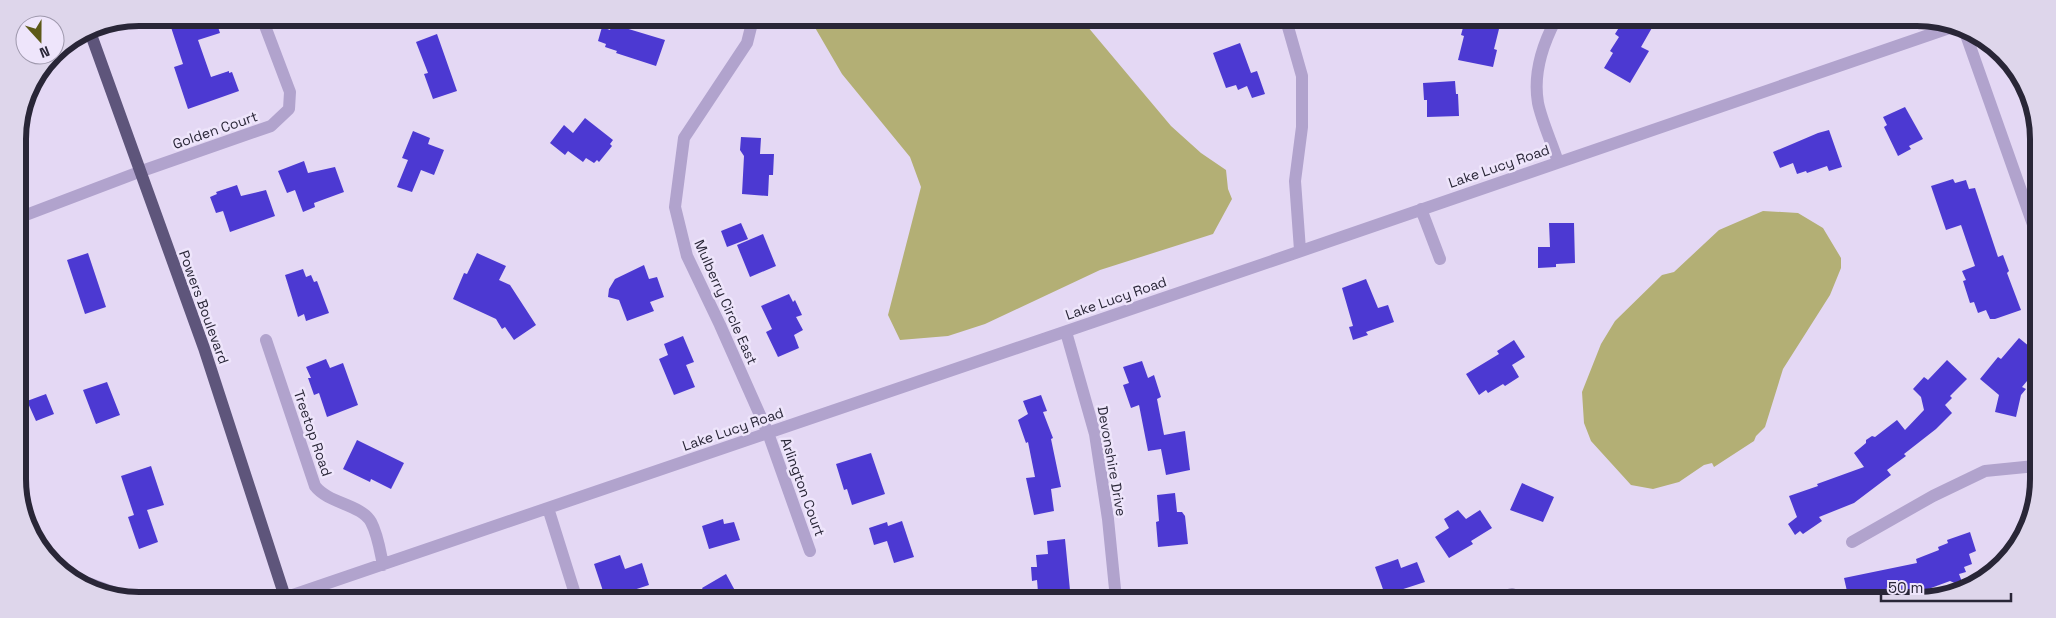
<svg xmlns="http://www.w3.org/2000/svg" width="2056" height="618" viewBox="0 0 2056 618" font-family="'Space Grotesk',sans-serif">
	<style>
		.water { fill: #b3af75 }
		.building { fill: #4c39d2 }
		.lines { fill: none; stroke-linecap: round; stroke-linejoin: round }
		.minor { stroke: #b1a3cd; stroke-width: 12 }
		.major { stroke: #5e557b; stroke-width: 12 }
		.labels { text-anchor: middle; stroke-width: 5; stroke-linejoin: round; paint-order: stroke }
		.street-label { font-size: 14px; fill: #292637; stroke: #eee5fb }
		.rim { fill: none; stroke: #292637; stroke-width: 6 }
	</style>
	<rect width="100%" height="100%" fill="#e4d8f4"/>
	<path class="water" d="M 810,19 L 1082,20 L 1171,126 L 1201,153 L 1226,170 L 1228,189 L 1232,199 L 1213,234 L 1100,270 L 985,324 L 948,336 L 900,340 L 888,315 L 921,187 L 910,157 L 842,74 Z
		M 1763,211 L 1798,213 L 1823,228 L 1841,258 L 1841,268 L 1830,295 L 1783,369 L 1765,427 L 1756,436 L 1754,441 L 1714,467 L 1712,463 L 1704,465 L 1679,482 L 1653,489 L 1631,485 L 1591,441 L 1584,423 L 1582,392 L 1601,344 L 1615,321 L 1662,275 L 1674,272 L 1719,230 Z"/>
	<path class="building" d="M 168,18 L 215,18 L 220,33 L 198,40 L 211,77 L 229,71 L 229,73 L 232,72 L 239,91 L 188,109 L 174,67 L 183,64 Z
		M 1465,20 L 1501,21 L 1494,49 L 1497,50 L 1493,67 L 1458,60 L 1464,36 L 1461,35 Z
		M 1623,21 L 1644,21 L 1653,26 L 1641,47 L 1649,51 L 1630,83 L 1604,68 L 1613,53 L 1610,51 L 1619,37 L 1615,34 Z
		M 612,24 L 665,40 L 656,66 L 616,53 L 617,51 L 605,47 L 606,44 L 598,41 L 602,27 L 610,30 Z
		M 437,34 L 457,91 L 433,99 L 424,74 L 428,73 L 416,42 Z
		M 1240,43 L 1251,73 L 1257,71 L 1265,94 L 1252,98 L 1247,86 L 1238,90 L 1236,85 L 1226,88 L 1213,53 Z
		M 1455,81 L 1456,94 L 1458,94 L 1459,116 L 1427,117 L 1427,100 L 1424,100 L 1423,83 Z
		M 1905,107 L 1923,139 L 1909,146 L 1911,149 L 1898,156 L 1884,127 L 1887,125 L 1883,117 Z
		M 585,118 L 613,140 L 610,144 L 612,146 L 599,162 L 597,160 L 594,163 L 586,158 L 583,162 L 568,151 L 565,155 L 550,143 L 564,125 L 573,133 Z
		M 1829,130 L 1842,167 L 1829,171 L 1827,166 L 1807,173 L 1806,171 L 1797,174 L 1793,163 L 1780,168 L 1773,152 L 1818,133 Z
		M 413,131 L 430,138 L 428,144 L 444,150 L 434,175 L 421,170 L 412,192 L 397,187 L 408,160 L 402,158 Z
		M 741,137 L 761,138 L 760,154 L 774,154 L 773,175 L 769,175 L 768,196 L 742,194 L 744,156 L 740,150 Z
		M 304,161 L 308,173 L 335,167 L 344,192 L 314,203 L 315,207 L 303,212 L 295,190 L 287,193 L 278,171 Z
		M 1953,179 L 1955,183 L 1966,180 L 1969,189 L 1975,188 L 1998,257 L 2003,255 L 2009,271 L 2007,273 L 2021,310 L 1995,319 L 1990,319 L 1986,310 L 1978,313 L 1974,302 L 1970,303 L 1963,281 L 1966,280 L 1962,271 L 1975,266 L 1961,225 L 1946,230 L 1931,186 Z
		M 237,185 L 241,196 L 266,190 L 275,216 L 230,232 L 223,211 L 216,213 L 210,197 L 217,194 L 216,192 Z
		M 741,223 L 748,239 L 727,247 L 721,231 Z
		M 1549,223 L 1574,223 L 1575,263 L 1556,264 L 1556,267 L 1538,268 L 1538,247 L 1550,247 Z
		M 763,234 L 776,266 L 750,277 L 737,245 Z
		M 88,253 L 106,307 L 85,314 L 67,260 Z
		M 477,253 L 506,266 L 499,280 L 510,285 L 536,325 L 514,340 L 505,327 L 502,329 L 496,319 L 453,299 L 464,273 L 467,274 Z
		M 644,265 L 649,279 L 657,277 L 664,297 L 650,302 L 654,311 L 627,321 L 619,300 L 608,297 L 609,289 L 615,279 Z
		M 303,269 L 306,277 L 311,275 L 314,282 L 317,281 L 329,313 L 306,321 L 304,314 L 298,317 L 285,275 Z
		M 1366,279 L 1378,308 L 1388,305 L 1394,322 L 1366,332 L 1368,335 L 1353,340 L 1349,327 L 1353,326 L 1342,288 Z
		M 789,294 L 793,302 L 795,300 L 802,315 L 796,317 L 803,330 L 794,335 L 799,348 L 778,357 L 766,332 L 772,329 L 761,306 Z
		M 683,336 L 694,362 L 686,365 L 695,387 L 674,395 L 659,359 L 668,355 L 664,344 Z
		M 2019,338 L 2035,351 L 2035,356 L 2030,362 L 2032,375 L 2022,387 L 2026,389 L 2021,395 L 2016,417 L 1995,412 L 1999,395 L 1980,379 L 1998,357 L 2001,359 Z
		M 1514,340 L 1525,357 L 1512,365 L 1519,377 L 1505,386 L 1503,384 L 1488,393 L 1486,390 L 1479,395 L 1466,374 L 1499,354 L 1497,351 Z
		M 326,359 L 330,368 L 343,363 L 358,405 L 327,417 L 319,393 L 314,395 L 308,378 L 311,378 L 306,367 Z
		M 1947,360 L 1967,379 L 1950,396 L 1952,398 L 1945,405 L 1952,413 L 1936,429 L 1904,454 L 1906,456 L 1887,470 L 1891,475 L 1854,503 L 1819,517 L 1822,521 L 1803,534 L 1800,531 L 1795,535 L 1788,524 L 1797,517 L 1789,496 L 1818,486 L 1817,484 L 1864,467 L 1854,453 L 1866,443 L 1866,440 L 1872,436 L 1875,437 L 1897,420 L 1905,430 L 1924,410 L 1921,397 L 1913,389 L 1924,377 L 1928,380 Z
		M 1142,361 L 1148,378 L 1154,375 L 1161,397 L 1157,399 L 1164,435 L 1185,431 L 1190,470 L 1166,475 L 1161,449 L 1148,451 L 1139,405 L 1131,408 L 1123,385 L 1129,383 L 1123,367 Z
		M 107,382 L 120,415 L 96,424 L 83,390 Z
		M 46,394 L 54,414 L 36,421 L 27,401 Z
		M 1041,395 L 1047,411 L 1043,412 L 1053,438 L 1051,439 L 1061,487 L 1051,489 L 1054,511 L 1034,515 L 1026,478 L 1035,477 L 1028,442 L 1026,443 L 1018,420 L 1028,414 L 1023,401 Z
		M 357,440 L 404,463 L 391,489 L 371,479 L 370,482 L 343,469 Z
		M 871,453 L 885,494 L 852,505 L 847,489 L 844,490 L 836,464 Z
		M 151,466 L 164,505 L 147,510 L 158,542 L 139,549 L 128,517 L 134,515 L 121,476 Z
		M 1522,483 L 1554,497 L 1543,522 L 1510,510 Z
		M 1175,493 L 1177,512 L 1182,512 L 1185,516 L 1188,544 L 1158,547 L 1156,522 L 1159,521 L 1157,495 Z
		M 1458,510 L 1466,519 L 1480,510 L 1492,528 L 1471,541 L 1473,544 L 1449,558 L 1435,537 L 1449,528 L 1444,519 Z
		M 723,519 L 724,524 L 734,522 L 740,540 L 709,549 L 702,526 Z
		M 902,521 L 914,557 L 894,563 L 887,541 L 874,545 L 869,528 L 887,522 L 888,526 Z
		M 1970,532 L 1976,551 L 1969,554 L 1972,564 L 1964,567 L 1966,572 L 1959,574 L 1964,587 L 1950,581 L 1912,595 L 1885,600 L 1849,600 L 1844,578 L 1917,563 L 1916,559 L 1939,550 L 1938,547 L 1948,543 L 1947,540 Z
		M 1065,539 L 1070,590 L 1038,592 L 1037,580 L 1032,581 L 1031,567 L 1037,567 L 1036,555 L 1048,554 L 1047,541 Z
		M 620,555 L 625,569 L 642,563 L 649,585 L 612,597 L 605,597 L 594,564 Z
		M 1398,559 L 1401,568 L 1417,562 L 1425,582 L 1394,592 L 1392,589 L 1384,592 L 1375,567 Z
		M 726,574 L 739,598 L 708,598 L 702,588 Z"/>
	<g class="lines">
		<path class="minor" d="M 753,19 L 747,43 L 684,138 L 675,207 L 687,256 L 720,325 L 768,433 L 810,551
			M 1286,20 L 1302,76 L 1302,127 L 1295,181 L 1300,250
			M 1555,21 C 1542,46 1533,74 1538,103 C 1542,122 1552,143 1558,162
			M 1965,32 L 2036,233
			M 1421,209 L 1440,259
			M 18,218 L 139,172 L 271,126 L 289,109 L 290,92 L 262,18
			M 1066,332 L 1095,434 L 1108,519 L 1116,599
			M 266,340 L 315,486 C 329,504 361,504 371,522 C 378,535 380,551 383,565
			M 548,508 L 576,597
			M 1852,542 L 1933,496 L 1985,471 L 2035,466
			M 77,579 L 123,596
			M 287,597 C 844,411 1399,216 1955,26
			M 1492,599 L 1512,594"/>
		<path class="major" d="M 89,29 L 204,348 L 285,597"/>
	</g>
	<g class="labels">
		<g class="street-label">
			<text transform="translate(215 130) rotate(-19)" y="5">Golden Court</text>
			<text transform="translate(1499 166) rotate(-19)" y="5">Lake Lucy Road</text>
			<text transform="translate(1116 298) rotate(-19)" y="5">Lake Lucy Road</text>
			<text transform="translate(726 302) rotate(66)" y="5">Mulberry Circle East</text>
			<text transform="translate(204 307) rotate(70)" y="5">Powers Boulevard</text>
			<text transform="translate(733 429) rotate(-19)" y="5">Lake Lucy Road</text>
			<text transform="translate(313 433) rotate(71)" y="5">Treetop Road</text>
			<text transform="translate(1112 461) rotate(80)" y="5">Devonshire Drive</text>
			<text transform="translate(803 487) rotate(70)" y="5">Arlington Court</text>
		</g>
	</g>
	<path d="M0 0H2056V618H0ZM139 26H1917A113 113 0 0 1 2030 139V479A113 113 0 0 1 1917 592H139A113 113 0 0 1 26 479V139A113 113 0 0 1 139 26Z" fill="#ded6eb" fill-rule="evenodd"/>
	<path class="rim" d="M139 26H1917A113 113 0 0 1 2030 139V479A113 113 0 0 1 1917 592H139A113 113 0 0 1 26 479V139A113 113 0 0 1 139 26Z"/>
	<g transform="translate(40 40) rotate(159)"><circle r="24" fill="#eee5fb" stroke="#9f99ad"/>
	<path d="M0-4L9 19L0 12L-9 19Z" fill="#5d5918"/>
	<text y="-8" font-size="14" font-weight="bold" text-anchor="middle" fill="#292637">N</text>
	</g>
	<path d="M1881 593v8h130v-8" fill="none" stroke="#292637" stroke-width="2.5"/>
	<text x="1888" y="593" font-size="15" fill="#292637" stroke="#eee5fb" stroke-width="4" paint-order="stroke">50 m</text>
</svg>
